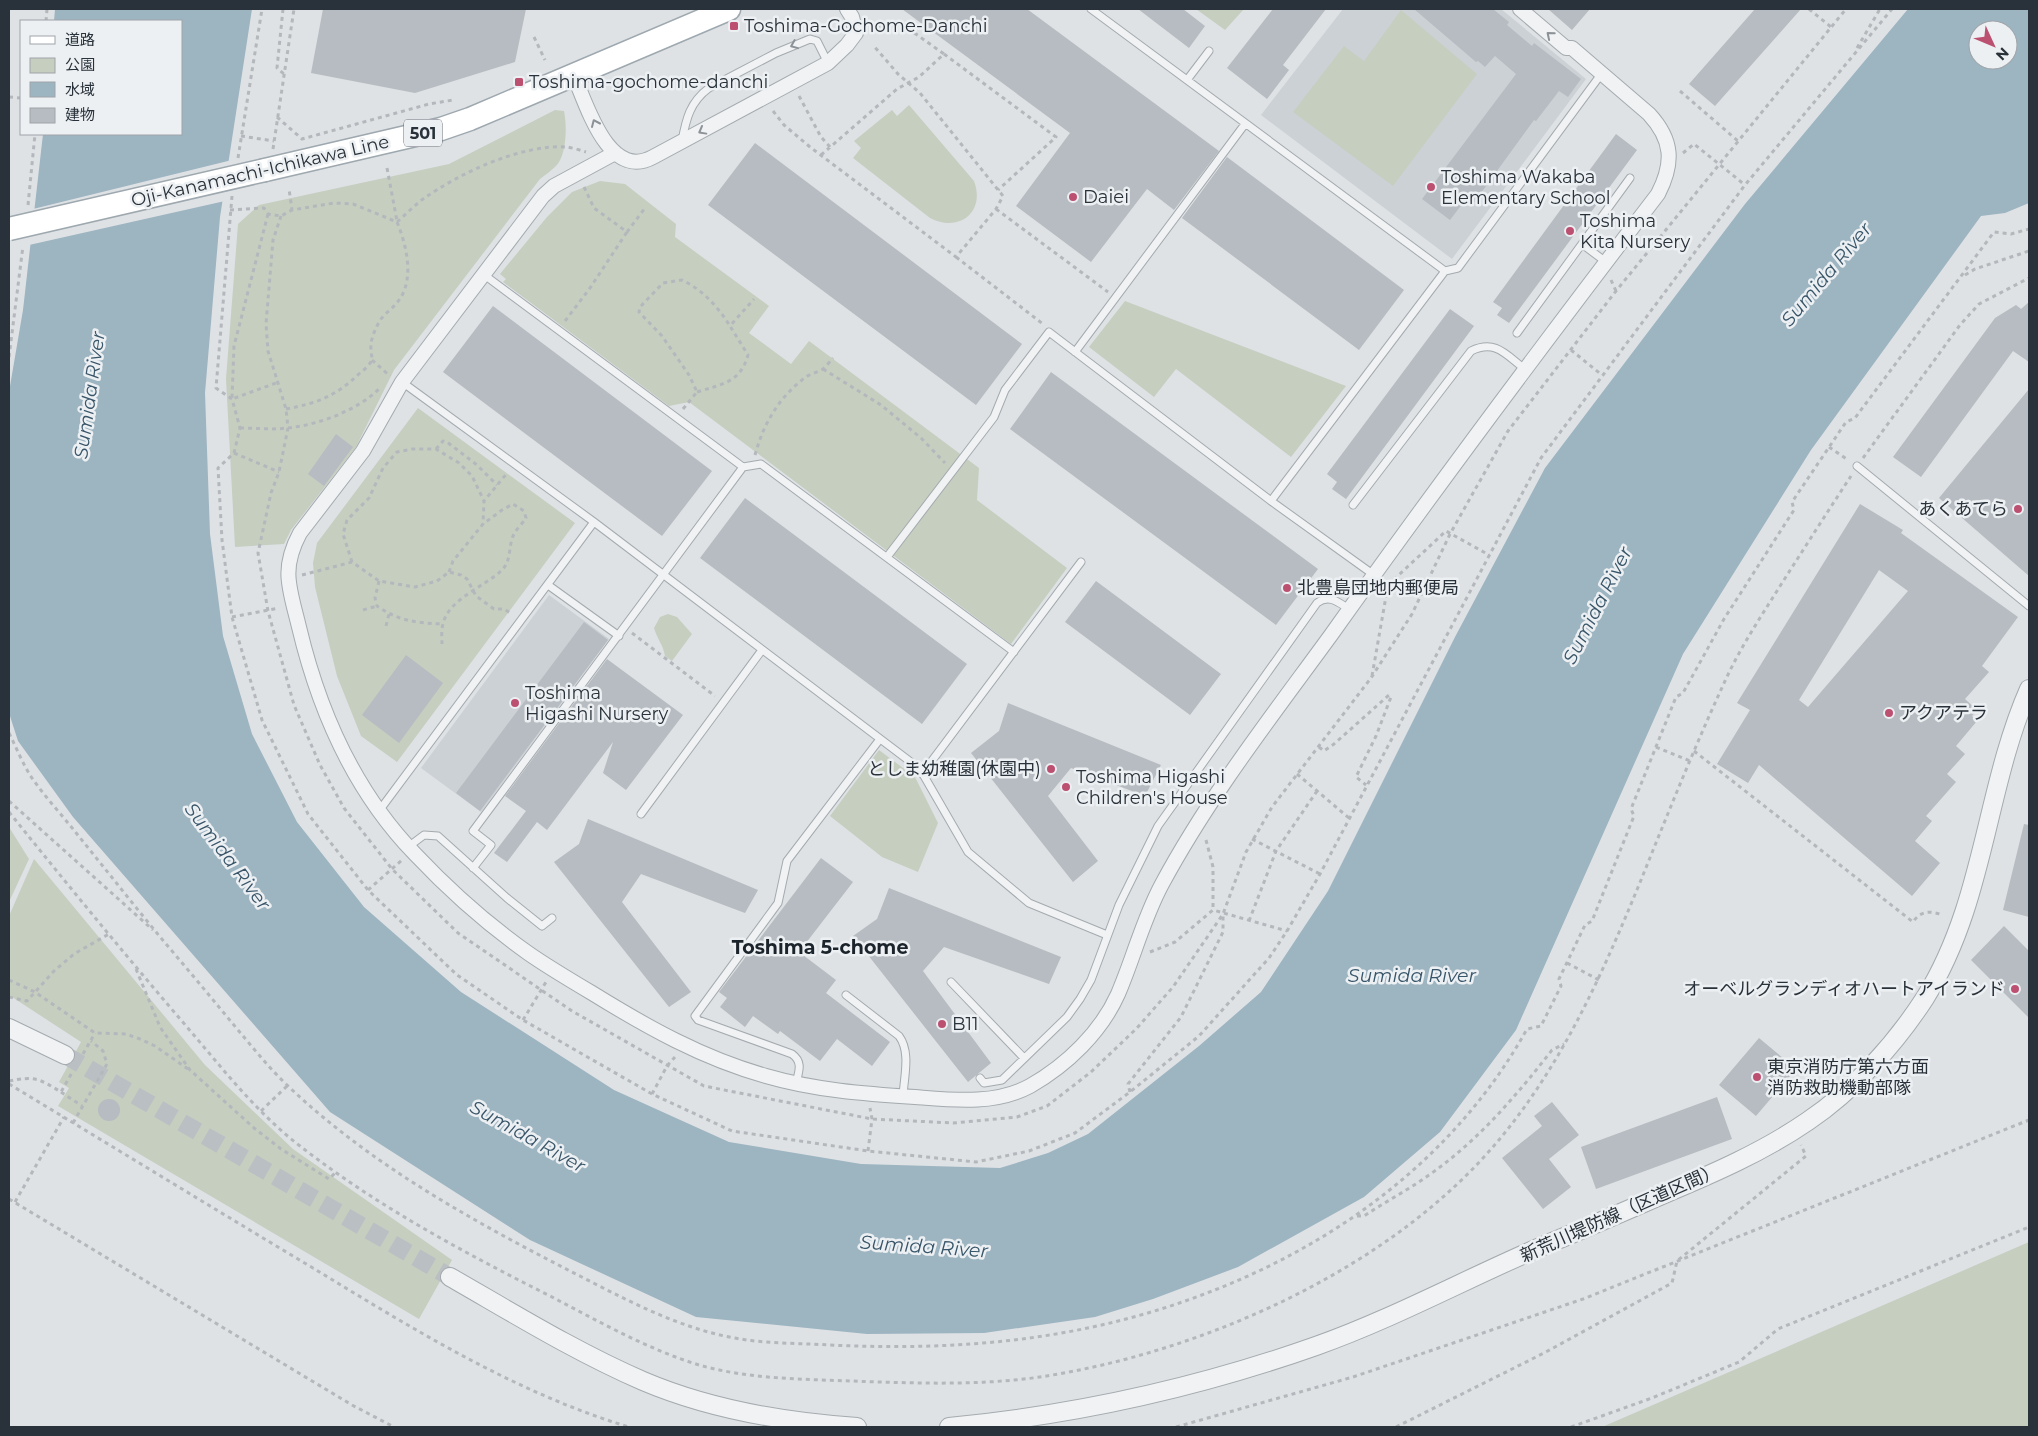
<svg xmlns="http://www.w3.org/2000/svg" width="2038" height="1436" viewBox="0 0 2038 1436" font-family="Montserrat,'Noto Sans JP',sans-serif">
	<style>
		.built { fill: #ccd1d6 }
		.green { fill: #c6cec0 }
		.water { fill: #9db4c1; fill-rule: evenodd }
		.pier { fill: #dee2e5 }
		.building { fill: #b6bcc1; fill-rule: evenodd }
		.lines { fill: none; stroke-linecap: round; stroke-linejoin: round }
		.tertiary-tunnel { stroke: #babfc3; stroke-width: 18; stroke-dasharray: 18 9; stroke-linecap: butt }
		.service-casing { stroke: #a4aaae; stroke-width: 9 }
		.minor-casing { stroke: #a4aaae; stroke-width: 16 }
		.tertiary-casing { stroke: #a4aaae; stroke-width: 20 }
		.primary-casing { stroke: #9ea8af; stroke-width: 25 }
		.path { stroke: #b4b8bc; stroke-width: 3; stroke-dasharray: 4 4; stroke-linecap: butt }
		.service { stroke: #f0f2f4; stroke-width: 7 }
		.minor { stroke: #f0f2f4; stroke-width: 14 }
		.tertiary { stroke: #f0f2f4; stroke-width: 18 }
		.primary { stroke: #fff; stroke-width: 22 }
		.primary-bridge-casing { stroke: #9ea8af; stroke-width: 25; stroke-linecap: butt }
		.primary-bridge { stroke: #fff; stroke-width: 22 }
		.oneway { stroke: #8c9297 }
		.poi-dot { fill: #bc5071; stroke: #edf0f3; stroke-width: 2 }
		.labels { text-anchor: middle; stroke-width: 5; stroke-linejoin: round; paint-order: stroke }
		.shield { fill: #edf0f3; stroke: #646b72; stroke-width: 1 }
		.shield-label { font-size: 16px; font-weight: bold; fill: #29323a }
		.poi-label { font-size: 18px; fill: #29323a; stroke: #edf0f3; text-anchor: start }
		.street-label { font-size: 18px; fill: #29323a; stroke: #edf0f3 }
		.water-label { font-size: 19px; font-style: italic; fill: #385569; stroke: #edf0f3 }
		.neighbourhood-label { font-size: 19px; font-weight: bold; fill: #1b232b; stroke: #edf0f3 }
	</style>
	<rect width="100%" height="100%" fill="#dee2e5"/>
	<path class="built" d="M 1343,9 L 1501,9 L 1586,79 L 1452,259 L 1261,115 Z
		M 549,595 L 609,639 L 481,812 L 421,768 Z"/>
	<path class="green" d="M 1196,9 L 1244,9 L 1225,30 Z
		M 1401,10 L 1477,74 L 1393,186 L 1293,112 L 1344,46 L 1364,61 Z
		M 909,105 L 974,181 C 986,213 958,233 930,218 L 853,158 L 861,148 L 854,141 L 892,110 L 897,116 Z
		M 555,110 L 564,111 C 567,125 567,155 556,166 C 551,171 545,175 540,179 L 394,370 L 356,447 L 291,530 L 284,544 L 235,547 L 226,379 L 238,224 L 259,205 L 449,164 Z
		M 600,181 L 625,184 L 676,224 L 675,237 L 769,306 L 749,333 L 791,364 L 809,341 L 979,468 L 977,500 L 1067,568 L 1011,644 L 689,402 L 669,406 L 503,282 L 506,279 L 500,274 L 547,217 L 572,192 Z
		M 1125,301 L 1346,386 L 1291,457 L 1176,369 L 1154,397 L 1089,347 Z
		M 418,408 L 575,523 L 397,762 L 361,736 L 337,676 L 315,587 L 313,563 L 317,543 Z
		M 668,614 L 677,617 L 692,634 L 672,661 L 665,656 C 663,644 657,639 654,628 L 660,617 Z
		M 879,750 L 915,777 L 938,823 L 918,872 L 882,857 L 830,816 Z
		M 9,827 L 29,859 L 9,902 Z
		M 34,859 L 205,1065 L 293,1149 L 452,1260 L 419,1319 L 58,1106 L 69,1088 L 59,1082 L 81,1042 L 9,995 L 9,916 Z
		M 2029,1242 L 2029,1427 L 1602,1427 Z"/>
	<path class="water" d="M 55,9 L 252,9 L 220,217 L 205,393 L 210,534 L 223,636 L 252,734 L 297,822 L 364,907 L 461,992 L 614,1090 L 729,1142 L 861,1164 L 1000,1168 L 1048,1153 L 1088,1134 L 1199,1046 L 1261,992 L 1328,891 L 1455,637 L 1545,468 L 1745,204 L 1908,9 L 2029,9 L 2029,203 L 2005,213 L 1981,216 L 1811,450 L 1683,654 L 1516,1030 L 1440,1132 L 1364,1197 L 1238,1267 L 1153,1299 L 1095,1317 L 984,1333 L 867,1334 L 696,1317 L 530,1240 L 330,1112 L 73,817 L 18,741 L 9,713 L 9,392 L 23,310 L 43,134 L 181,134 L 181,21 L 54,21 ZM 1978,30 L 2008,30 L 2008,60 L 1978,60 Z"/>
	<path class="pier" d="M 232,160 L 225,201 L 29,245 L 33,209 Z"/>
	<path class="building" d="M 323,9 L 526,9 L 515,62 L 415,93 L 311,73 Z
		M 902,9 L 1027,9 L 1219,151 L 1174,210 L 1147,189 L 1091,262 L 1016,206 L 1070,133 Z
		M 1138,9 L 1183,9 L 1205,26 L 1189,48 Z
		M 1273,9 L 1326,9 L 1283,65 L 1289,70 L 1267,99 L 1227,68 Z
		M 1414,9 L 1493,9 L 1509,22 L 1507,25 L 1532,46 L 1534,43 L 1581,79 L 1568,97 L 1559,91 L 1536,121 L 1534,120 L 1473,204 L 1466,199 L 1450,220 L 1422,199 L 1516,74 L 1495,56 L 1485,67 L 1478,61 L 1476,62 Z
		M 1548,9 L 1590,9 L 1572,30 Z
		M 1755,9 L 1801,9 L 1715,106 L 1689,84 Z
		M 1616,134 L 1637,150 L 1509,323 L 1497,315 L 1502,308 L 1493,302 Z
		M 755,143 L 1022,344 L 976,405 L 708,205 Z
		M 1227,157 L 1404,290 L 1359,350 L 1182,218 Z
		M 2029,302 L 2029,362 L 2013,351 L 1921,477 L 1893,457 L 1995,318 L 2016,305 L 2021,309 Z
		M 493,306 L 712,471 L 662,536 L 443,372 Z
		M 1450,309 L 1474,326 L 1346,499 L 1332,489 L 1337,482 L 1327,474 Z
		M 1051,372 L 1318,569 L 1276,625 L 1010,429 Z
		M 2029,389 L 2029,576 L 1939,498 Z
		M 336,434 L 353,447 L 324,486 L 308,474 Z
		M 745,498 L 967,664 L 922,724 L 700,558 Z
		M 1860,504 L 1903,530 L 1901,533 L 2018,617 L 1982,666 L 1989,672 L 1965,699 L 1977,710 L 1972,716 L 1977,721 L 1956,746 L 1965,754 L 1947,774 L 1956,782 L 1926,816 L 1932,821 L 1915,841 L 1940,863 L 1912,896 L 1759,765 L 1748,783 L 1717,764 L 1750,710 L 1737,703 ZM 1879,570 L 1908,591 L 1808,707 L 1799,700 Z
		M 1096,581 L 1221,674 L 1190,715 L 1065,622 Z
		M 584,622 L 608,640 L 480,811 L 456,793 Z
		M 406,655 L 443,683 L 399,743 L 362,715 Z
		M 607,659 L 683,715 L 626,790 L 603,773 L 613,742 L 547,830 L 537,822 L 507,862 L 494,853 L 526,811 L 505,796 Z
		M 1008,703 L 1161,765 L 1145,796 L 1071,768 L 1048,796 L 1098,861 L 1073,882 L 971,753 L 999,731 Z
		M 588,819 L 758,890 L 745,913 L 641,874 L 622,902 L 691,992 L 669,1007 L 554,862 L 579,844 Z
		M 2024,824 L 2029,825 L 2029,917 L 2003,910 Z
		M 821,858 L 853,882 L 799,952 L 836,980 L 826,993 L 890,1042 L 872,1066 L 837,1039 L 820,1061 L 780,1031 L 778,1034 L 753,1016 L 745,1027 L 720,1007 L 727,998 L 719,992 Z
		M 889,888 L 1061,957 L 1049,984 L 944,947 L 923,971 L 991,1063 L 968,1082 L 853,936 L 877,919 Z
		M 2004,926 L 2029,951 L 2029,1018 L 1971,960 Z
		M 1759,1038 L 1796,1069 L 1756,1116 L 1719,1085 Z
		M 1717,1097 L 1732,1139 L 1596,1189 L 1581,1147 Z
		M98 1110a11 11 0 1 1 22 0a11 11 0 1 1-22 0Z
		M 1552,1102 L 1579,1135 L 1549,1159 L 1571,1187 L 1543,1209 L 1502,1158 L 1542,1126 L 1534,1116 Z"/>
	<g class="lines">
		<path class="tertiary-tunnel" d="M 65,1055 L 450,1277"/>
		<g class="service-casing">
			<path id="service" d="M 1091,9 L 1445,271 L 1458,268 L 1602,73
				M 1187,80 L 1209,51
				M 682,141 C 686,119 690,102 709,88 L 776,53 L 810,39 L 817,41 L 828,63
				M 1582,244 L 1606,262
				M 483,274 L 743,467 L 761,464 L 1014,652
				M 1517,333 L 1630,178
				M 1075,352 L 1245,124
				M 402,382 L 594,522 L 920,769 L 968,852 L 1029,903 L 1107,935
				M 1857,466 L 2029,606
				M 1353,505 L 1471,351 C 1496,339 1506,355 1526,370
				M 887,557 L 994,417 L 1005,390 L 1049,332 L 1271,501
				M 1374,575 L 1271,501 L 1445,271
				M 548,585 L 619,636
				M 922,774 L 1081,562
				M 379,811 L 594,522
				M 641,814 L 762,650
				M 408,847 L 424,835 L 438,836 L 507,898 L 542,926 L 552,918
				M 473,868 L 491,845 L 473,831 L 743,467
				M 951,982 L 1024,1058
				M 846,995 L 899,1036 C 911,1052 904,1077 903,1096
				M 980,1078 L 984,1083 L 1002,1080 L 1067,1017 L 1080,999 L 1091,980 L 1119,905 L 1158,826 L 1317,603 C 1329,594 1338,602 1349,609
				M 796,1083 C 799,1071 803,1062 792,1054 L 698,1020 L 695,1016 L 778,903 L 787,861 L 880,739"/>
		</g>
		<g class="minor-casing">
			<path id="minor" d="M 574,76 C 587,106 609,181 653,157 L 828,63 L 847,45 L 856,33 L 852,17 L 847,9
				M 615,153 L 554,186 L 543,196 L 402,382 L 363,451 L 300,533 C 280,570 290,589 299,627 C 319,711 353,790 415,854 C 449,890 487,924 528,953 C 548,967 570,980 592,993 C 647,1027 702,1058 766,1076 C 814,1090 865,1094 915,1097 C 953,1100 995,1105 1030,1086 C 1067,1065 1101,1032 1118,994 C 1134,957 1143,919 1162,884 C 1210,795 1272,716 1331,635 C 1437,486 1547,339 1658,194 C 1674,163 1673,140 1649,114 L 1572,48 L 1566,48 L 1520,9"/>
		</g>
		<g class="tertiary-casing">
			<path id="tertiary" d="M 9,1028 L 65,1055
				M 450,1277 C 513,1313 576,1352 643,1381 C 711,1410 784,1422 857,1427
				M 949,1427 C 1074,1415 1197,1388 1316,1346 C 1392,1319 1464,1280 1538,1248 C 1579,1231 1621,1213 1662,1195 C 1712,1174 1763,1152 1808,1121 C 1853,1091 1896,1043 1925,998 C 1985,902 1985,789 2029,689"/>
		</g>
		<g class="primary-casing">
			<path id="primary" d="M 265,170 L 441,129 L 470,119 L 729,9"/>
		</g>
		<path class="path" d="M 283,9 L 277,68 L 284,74
			M 1809,9 L 1831,27
			M 46,21 L 47,9
			M 534,37 L 545,60
			M 1857,48 L 1880,9
			M 944,54 L 1056,137 L 998,190
			M 1680,91 L 1738,141
			M 799,96 L 821,137 L 830,147
			M 9,97 L 21,98
			M 773,111 L 784,125 L 810,147 L 956,257 L 996,209 L 1003,196 L 920,93 L 898,74 L 873,45
			M 277,117 L 302,139 L 429,104 L 453,100
			M 241,136 L 274,141
			M 273,149 L 294,9
			M 1683,153 L 1694,144 L 1745,185
			M 821,155 L 897,89 L 919,77 L 944,54 L 906,27 L 879,26
			M 238,158 L 262,9
			M 387,168 L 397,221
			M 584,187 L 594,208 L 627,232 L 645,208
			M 232,196 L 216,388 L 232,399 L 240,428 L 234,453 L 218,468 L 222,540 L 232,617 L 262,720 L 308,814 L 368,890 L 457,975 L 523,1020 L 652,1094 L 732,1131 L 868,1151 L 976,1162 L 1029,1151 L 1075,1133 L 1130,1092 L 1199,1036 L 1269,958 L 1287,931 L 1320,874 L 1541,458 L 1745,185 L 1892,9
			M 28,205 L 35,134
			M 996,209 L 1108,292
			M 230,210 L 264,208 L 268,214 L 281,216 L 292,210
			M 268,214 L 234,346 L 232,399 L 276,383
			M 281,216 L 273,240 L 266,324 L 268,351 L 286,409 L 288,428 L 279,472 L 271,493 L 258,553 L 268,611 L 294,705 L 320,765 L 344,808 L 392,869 L 458,933 L 572,1011 L 704,1086 L 872,1119 L 953,1123 L 1017,1117 L 1047,1106 L 1091,1072 L 1136,1029 L 1173,987 L 1223,914 L 1246,852 L 1272,807 L 1371,678 L 1412,614 L 1450,534 L 1508,431 L 1616,291 L 1846,9
			M 397,222 C 406,214 414,206 423,199 C 460,173 521,144 567,147 C 573,148 580,150 586,152
			M 956,257 L 1043,324
			M 1965,275 L 1975,269 L 2029,251
			M 1611,280 L 1616,291
			M 565,321 L 590,288 L 627,232
			M 1571,350 L 1602,375
			M 9,357 L 23,246
			M 372,360 L 390,376
			M 823,369 L 881,405 L 921,438 L 945,463
			M 697,392 C 722,384 740,383 748,355 L 730,326 L 754,299
			M 286,409 C 318,403 336,396 360,373 C 364,370 371,364 372,359 C 372,356 371,354 371,351 C 370,340 374,332 379,322 C 384,313 394,308 399,300 C 415,278 406,244 397,222 L 353,204 L 334,203 L 292,210 L 289,189
			M 683,409 L 697,392 L 689,375 L 662,336 L 639,312 L 640,307 L 663,283 L 682,280 C 703,290 718,307 730,326
			M 240,428 C 256,428 272,430 287,428 C 318,425 356,411 379,389
			M 1829,447 L 1848,460
			M 436,449 L 443,441 L 447,442 L 477,465 L 497,485
			M 234,453 L 279,472
			M 755,455 C 763,425 778,399 802,380 C 808,374 816,373 823,369 C 826,367 830,361 833,358
			M 1863,458 L 1960,325 L 1979,304 L 2029,278
			M 352,562 L 343,534 L 347,520 L 369,498 L 383,468 L 397,452 L 412,449 L 436,449 L 459,463 L 472,476 L 484,501
			M 449,572 L 453,561 L 483,524 L 484,501 L 508,472
			M 302,575 L 352,562 L 379,581 L 415,587 L 437,581 L 449,572 L 461,575 L 467,579 L 476,596 L 494,609 L 504,609 L 512,614
			M 379,581 L 375,598 L 377,606 C 399,621 416,623 443,624
			M 1388,585 L 1446,531 L 1489,555
			M 363,610 L 377,606
			M 232,617 L 279,608
			M 386,626 L 389,614
			M 632,633 L 715,696
			M 442,644 C 442,638 441,630 443,624 C 448,599 486,586 502,570 C 512,560 508,545 514,534 C 517,528 523,523 526,518 L 524,511 L 513,504 L 502,510 L 483,524
			M 1372,676 L 1388,585 L 1387,584
			M 9,733 C 16,747 22,762 30,775 C 44,796 62,815 77,834 C 107,871 136,908 166,944 C 190,972 214,1001 238,1030 C 254,1049 270,1069 288,1086 C 370,1164 471,1220 570,1271 C 623,1298 677,1328 735,1338 C 766,1344 798,1343 829,1345 C 957,1351 1078,1341 1199,1296 C 1335,1246 1456,1157 1527,1029 L 1541,1026 L 1561,986 L 1559,979 L 1585,925 L 1592,921 L 1634,816 L 1631,809 L 1676,697 L 1683,693 L 1724,619 L 1794,510 L 1792,502 L 1846,422 L 1855,418 L 1994,232 L 2011,234 L 2029,229
			M 1319,747 L 1324,751 L 1334,744 L 1389,695 L 1391,697 L 1376,736 L 1356,777 L 1366,785
			M 1656,747 L 1690,761
			M 1694,751 L 1913,922 C 1921,910 1931,911 1943,915
			M 1297,774 L 1349,818
			M 9,801 L 153,930
			M 9,812 C 67,884 126,956 187,1027 C 222,1068 257,1113 300,1146 C 377,1206 463,1252 550,1296 C 598,1321 647,1349 699,1365 C 748,1379 800,1379 850,1381 C 913,1383 977,1386 1040,1377 C 1205,1352 1396,1267 1503,1135 C 1565,1059 1604,970 1641,880 C 1668,813 1695,746 1725,681 C 1741,646 1762,615 1782,583 C 1805,547 1828,511 1851,476
			M 1252,839 L 1320,874
			M 1206,840 L 1213,867 L 1213,910
			M 368,890 L 402,860
			M 1249,921 L 1276,851 L 1317,791
			M 1150,952 L 1175,942 L 1213,910 L 1287,931
			M 1567,963 L 1599,980
			M 136,969 L 160,1027 L 190,1070 L 254,1128 L 281,1149 L 329,1179 L 336,1172
			M 9,980 L 35,992 L 95,1033 L 126,1034 L 140,1039 L 155,1046 L 188,1069
			M 9,997 L 27,1001 L 54,971 L 74,954 L 109,934
			M 523,1020 L 546,982
			M 83,1054 L 95,1033
			M 9,1081 C 35,1076 38,1078 61,1092 L 73,1071
			M 9,1084 C 110,1145 211,1207 313,1268 C 413,1329 516,1393 629,1427
			M 61,1092 L 82,1106
			M 1130,1092 L 1128,1084 L 1181,1017 L 1223,932 L 1223,915
			M 652,1094 L 667,1066 L 675,1057
			M 261,1111 L 287,1086
			M 73,1123 L 107,1064 L 103,1051 L 91,1041
			M 868,1151 L 872,1119 L 870,1108
			M 9,1199 L 352,1405 L 394,1427
			M 15,1202 L 64,1117
			M 1357,1216 L 1364,1216 C 1385,1202 1408,1190 1429,1175 C 1478,1141 1516,1096 1552,1050 L 1564,1044
			M 1176,1427 L 1353,1377 L 1583,1299 L 2029,1120
			M 1396,1427 L 1544,1353 L 1672,1283 L 1677,1261 L 1806,1156 L 1801,1145
			M 1571,1427 L 1652,1398 L 1739,1362 L 1778,1329 L 2029,1227"/>
		<use href="#service" class="service"/>
		<use href="#minor" class="minor"/>
		<use href="#tertiary" class="tertiary"/>
		<use href="#primary" class="primary"/>
		<g class="primary-bridge-casing">
			<path id="primary-bridge" d="M 9,229 L 265,170"/>
		</g>
		<use href="#primary-bridge" class="primary-bridge"/>
	</g>
	<defs><path id="oneway-chevron" d="M-2-3.5L2.5 0L-2 3.5" fill="none" stroke-width="1.6" stroke-linecap="round" stroke-linejoin="round" transform="scale(1.25)"/></defs>
	<g class="oneway">
		<use href="#oneway-chevron" transform="translate(1550 35) rotate(-140)"/>
		<use href="#oneway-chevron" transform="translate(794 45) rotate(158)"/>
		<use href="#oneway-chevron" transform="translate(595 123) rotate(-114)"/>
		<use href="#oneway-chevron" transform="translate(702 131) rotate(151)"/>
	</g>
	<g class="poi-dot">
		<rect x="729" y="21" width="10" height="10" rx="2.5"/>
		<rect x="514" y="77" width="10" height="10" rx="2.5"/>
		<circle cx="1431" cy="187" r="5"/>
		<circle cx="1073" cy="197" r="5"/>
		<circle cx="1570" cy="231" r="5"/>
		<circle cx="2018" cy="509" r="5"/>
		<circle cx="1287" cy="588" r="5"/>
		<circle cx="515" cy="703" r="5"/>
		<circle cx="1889" cy="713" r="5"/>
		<circle cx="1051" cy="769" r="5"/>
		<circle cx="1066" cy="787" r="5"/>
		<circle cx="2015" cy="989" r="5"/>
		<circle cx="942" cy="1024" r="5"/>
		<circle cx="1757" cy="1077" r="5"/>
	</g>
	<g class="labels">
		<rect class="shield" x="404" y="119.5" width="38" height="27" rx="4"/>
		<g class="shield-label">
			<text x="423" y="139">501</text>
		</g>
		<g class="poi-label">
			<text x="744" y="32">Toshima-Gochome-Danchi</text>
			<text x="529" y="88">Toshima-gochome-danchi</text>
			<text x="1441" y="183">Toshima Wakaba<tspan x="1441" dy="21">Elementary School</tspan></text>
			<text x="1083" y="203">Daiei</text>
			<text x="1580" y="227">Toshima<tspan x="1580" dy="21">Kita Nursery</tspan></text>
			<text x="2008" y="515" text-anchor="end">あくあてら</text>
			<text x="1297" y="594">北豊島団地内郵便局</text>
			<text x="525" y="699">Toshima<tspan x="525" dy="21">Higashi Nursery</tspan></text>
			<text x="1899" y="719">アクアテラ</text>
			<text x="1041" y="775" text-anchor="end">としま幼稚園(休園中)</text>
			<text x="1076" y="783">Toshima Higashi<tspan x="1076" dy="21">Children's House</tspan></text>
			<text x="2005" y="995" text-anchor="end">オーベルグランディオハートアイランド</text>
			<text x="952" y="1030">B11</text>
			<text x="1767" y="1073">東京消防庁第六方面<tspan x="1767" dy="21">消防救助機動部隊</tspan></text>
		</g>
		<g class="street-label">
			<text transform="translate(260 171) rotate(-13)" y="6">Oji-Kanamachi-Ichikawa Line</text>
			<text transform="translate(1620 1213) rotate(-24)" y="6">新荒川堤防線（区道区間）</text>
		</g>
		<g class="water-label">
			<text transform="translate(1826 274) rotate(-50)" y="7">Sumida River</text>
			<text transform="translate(89 395) rotate(-82)" y="7">Sumida River</text>
			<text transform="translate(1597 605) rotate(-63)" y="7">Sumida River</text>
			<text transform="translate(228 856) rotate(53)" y="7">Sumida River</text>
			<text x="1412" y="982">Sumida River</text>
			<text transform="translate(528 1136) rotate(29)" y="7">Sumida River</text>
			<text transform="translate(924 1246) rotate(4)" y="7">Sumida River</text>
		</g>
		<g class="neighbourhood-label">
			<text x="820" y="954">Toshima 5-chome</text>
		</g>
	</g>
	<rect width="2038" height="1436" fill="none" stroke="#29323a" stroke-width="20"/>
	<rect x="20" y="20" width="162" height="115" fill="#edf0f3" stroke="#9fa4a9"/>
	<rect x="30" y="36" width="25" height="8" fill="#ffffff" stroke="#9fa4a9"/>
	<text x="65" y="45" font-size="15" fill="#29323a">道路</text>
	<rect x="30" y="58" width="25" height="15" fill="#c6cec0" stroke="#9fa4a9"/>
	<text x="65" y="70" font-size="15" fill="#29323a">公園</text>
	<rect x="30" y="82" width="25" height="15" fill="#9db4c1" stroke="#9fa4a9"/>
	<text x="65" y="95" font-size="15" fill="#29323a">水域</text>
	<rect x="30" y="108" width="25" height="15" fill="#b6bcc1" stroke="#9fa4a9"/>
	<text x="65" y="120" font-size="15" fill="#29323a">建物</text>
	<g transform="translate(1993 45) rotate(134)"><circle r="24" fill="#edf0f3" stroke="#9fa4a9"/>
	<path d="M0-4L9 19L0 12L-9 19Z" fill="#bc5071"/>
	<text y="-8" font-size="14" font-weight="bold" text-anchor="middle" fill="#29323a">N</text>
	</g>
</svg>
